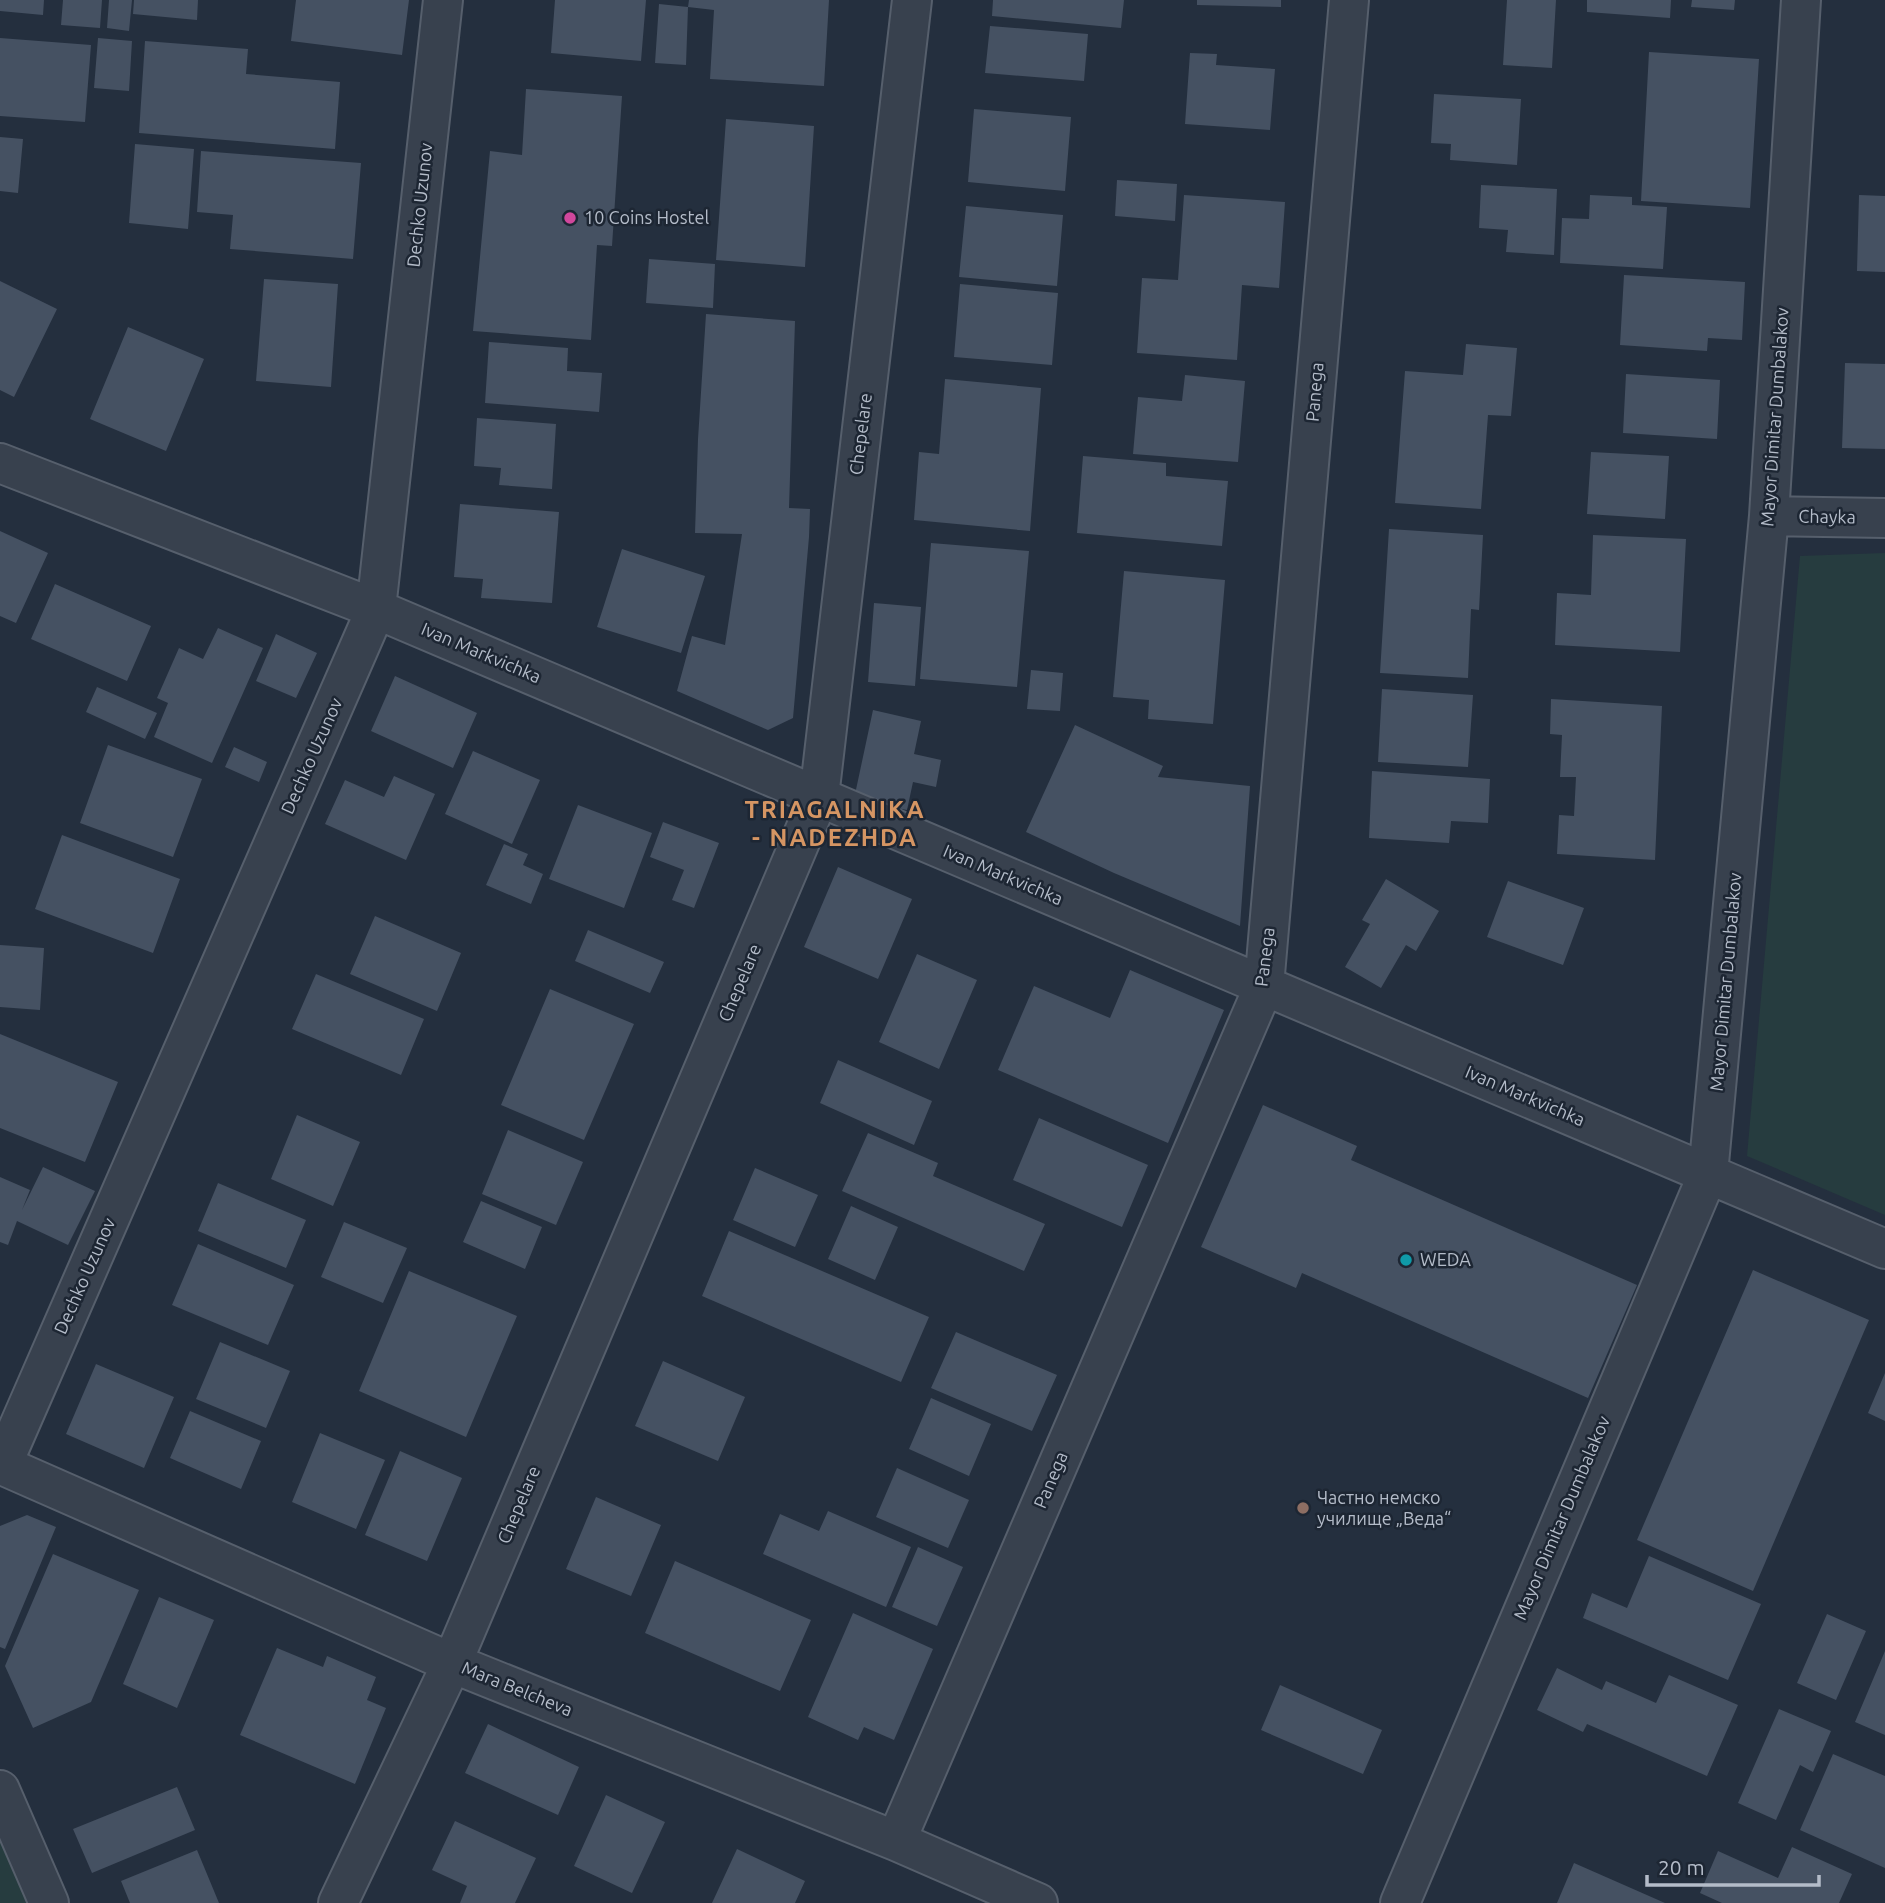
<svg xmlns="http://www.w3.org/2000/svg" width="1885" height="1903" viewBox="0 0 1885 1903" font-family="Ubuntu,sans-serif">
	<style>
		.green { fill: #263c3f }
		.building { fill: #455162 }
		.lines { fill: none; stroke-linecap: round; stroke-linejoin: round }
		.minor-casing { stroke: #565f6c; stroke-width: 42 }
		.minor { stroke: #38414e; stroke-width: 38 }
		.hotel-dot { fill: #d1479c; stroke: #1d2633; stroke-width: 2.5 }
		.culture-dot { fill: #0f9aa8; stroke: #1d2633; stroke-width: 2.5 }
		.education-dot { fill: #8d6e63; stroke: #1d2633; stroke-width: 2.5 }
		.labels { text-anchor: middle; stroke-width: 5; stroke-linejoin: round; paint-order: stroke }
		.street-label { font-size: 18px; fill: #b4bcc9; stroke: #1d2633 }
		.poi-label { font-size: 18px; fill: #b4bcc9; stroke: #1d2633; text-anchor: start }
		.district-label { font-size: 24px; font-weight: bold; letter-spacing: 2px; fill: #d59563; stroke: #1d2633 }
	</style>
	<rect width="100%" height="100%" fill="#242f3e"/>
	<path class="green" d="M 1885,553 L 1885,1215 L 1747,1156 L 1800,556 Z
		M 0,1836 L 29,1903 L 0,1903 Z"/>
	<path class="building" d="M 0,0 L 44,0 L 43,15 L 0,11 Z
		M 63,0 L 102,0 L 100,28 L 61,25 Z
		M 109,0 L 132,0 L 129,31 L 107,28 Z
		M 134,0 L 198,0 L 197,20 L 133,14 Z
		M 296,0 L 409,0 L 402,55 L 291,41 Z
		M 555,0 L 646,0 L 641,61 L 551,53 Z
		M 689,0 L 829,0 L 824,86 L 710,79 L 714,10 L 688,7 Z
		M 993,0 L 1124,0 L 1121,28 L 992,16 Z
		M 1197,0 L 1281,0 L 1281,7 L 1197,5 Z
		M 1507,0 L 1556,0 L 1552,68 L 1503,65 Z
		M 1587,0 L 1671,0 L 1670,18 L 1587,12 Z
		M 1692,0 L 1735,0 L 1734,10 L 1691,7 Z
		M 659,4 L 688,7 L 686,65 L 655,63 Z
		M 990,26 L 1088,34 L 1084,81 L 985,73 Z
		M 0,38 L 91,45 L 85,122 L 0,116 Z
		M 98,38 L 132,41 L 129,91 L 94,88 Z
		M 145,41 L 248,49 L 246,74 L 340,82 L 335,149 L 139,133 Z
		M 1649,52 L 1759,59 L 1750,208 L 1641,201 Z
		M 1190,53 L 1217,54 L 1216,65 L 1275,69 L 1270,130 L 1185,124 Z
		M 526,89 L 622,96 L 612,246 L 597,245 L 591,340 L 473,331 L 490,151 L 522,155 Z
		M 1434,94 L 1521,99 L 1517,165 L 1450,160 L 1451,144 L 1431,143 Z
		M 974,109 L 1071,117 L 1065,191 L 968,182 Z
		M 726,119 L 814,126 L 805,267 L 716,260 Z
		M 0,137 L 23,139 L 18,193 L 0,191 Z
		M 135,144 L 194,149 L 188,229 L 129,223 Z
		M 201,151 L 361,163 L 353,259 L 230,249 L 233,215 L 197,212 Z
		M 1117,180 L 1177,184 L 1175,221 L 1115,216 Z
		M 1481,185 L 1557,189 L 1554,255 L 1506,252 L 1508,230 L 1479,228 Z
		M 1184,195 L 1285,202 L 1279,288 L 1242,285 L 1237,360 L 1137,353 L 1142,278 L 1178,280 Z
		M 1590,195 L 1632,197 L 1632,205 L 1667,207 L 1663,269 L 1560,263 L 1562,218 L 1589,219 Z
		M 1859,195 L 1885,196 L 1885,272 L 1857,271 Z
		M 966,206 L 1063,215 L 1057,286 L 959,277 Z
		M 649,259 L 715,264 L 713,308 L 646,303 Z
		M 1624,275 L 1745,282 L 1742,340 L 1708,338 L 1707,351 L 1620,345 Z
		M 264,279 L 338,284 L 331,387 L 256,381 Z
		M 0,281 L 57,309 L 14,397 L 0,390 Z
		M 960,284 L 1058,293 L 1052,365 L 954,357 Z
		M 706,314 L 795,321 L 789,508 L 810,509 L 809,537 L 793,718 L 768,730 L 677,691 L 692,636 L 725,645 L 742,534 L 695,533 L 698,439 Z
		M 128,327 L 204,359 L 166,451 L 90,419 Z
		M 489,342 L 568,348 L 567,371 L 602,373 L 599,412 L 485,403 Z
		M 1466,344 L 1517,348 L 1511,416 L 1488,415 L 1481,509 L 1395,503 L 1405,371 L 1463,375 Z
		M 1845,363 L 1885,364 L 1885,449 L 1842,448 Z
		M 1626,374 L 1720,380 L 1717,439 L 1623,433 Z
		M 1185,375 L 1245,381 L 1238,462 L 1133,454 L 1138,397 L 1182,401 Z
		M 945,379 L 1041,388 L 1030,531 L 914,520 L 919,452 L 939,454 Z
		M 477,418 L 556,424 L 552,489 L 499,485 L 501,468 L 474,466 Z
		M 1591,452 L 1669,456 L 1665,519 L 1587,514 Z
		M 1083,456 L 1166,463 L 1166,476 L 1228,481 L 1222,546 L 1077,533 Z
		M 460,504 L 559,512 L 552,603 L 481,598 L 483,579 L 454,577 Z
		M 1389,529 L 1483,535 L 1479,610 L 1471,609 L 1468,678 L 1380,673 Z
		M 0,531 L 48,553 L 16,623 L 0,616 Z
		M 1593,535 L 1686,539 L 1680,652 L 1555,645 L 1557,593 L 1591,595 Z
		M 931,543 L 1029,551 L 1017,687 L 920,679 Z
		M 622,549 L 705,576 L 681,653 L 597,627 Z
		M 1124,571 L 1225,580 L 1213,724 L 1148,719 L 1149,700 L 1113,697 Z
		M 55,584 L 151,626 L 127,681 L 31,639 Z
		M 874,603 L 921,607 L 915,686 L 868,682 Z
		M 218,628 L 263,648 L 212,763 L 154,737 L 168,703 L 157,698 L 179,648 L 203,659 Z
		M 276,634 L 317,653 L 296,698 L 256,681 Z
		M 1031,670 L 1063,673 L 1060,711 L 1027,709 Z
		M 395,676 L 477,713 L 453,768 L 371,731 Z
		M 97,687 L 157,713 L 145,739 L 86,712 Z
		M 1382,689 L 1473,695 L 1468,767 L 1378,762 Z
		M 1551,699 L 1662,706 L 1655,860 L 1557,854 L 1559,815 L 1574,816 L 1576,777 L 1560,777 L 1562,735 L 1550,734 Z
		M 873,710 L 921,721 L 914,754 L 941,760 L 936,787 L 913,782 L 907,810 L 854,799 Z
		M 1075,725 L 1163,766 L 1158,777 L 1250,786 L 1240,926 L 1114,873 L 1026,832 Z
		M 108,745 L 202,779 L 173,857 L 80,823 Z
		M 234,747 L 267,762 L 259,782 L 225,767 Z
		M 473,751 L 540,780 L 512,844 L 445,814 Z
		M 1372,771 L 1490,779 L 1488,823 L 1451,821 L 1449,843 L 1369,838 Z
		M 394,776 L 435,794 L 406,860 L 325,824 L 345,780 L 384,797 Z
		M 578,805 L 652,833 L 624,908 L 549,879 Z
		M 663,822 L 719,843 L 694,908 L 672,900 L 684,870 L 650,857 Z
		M 62,835 L 180,879 L 153,953 L 35,909 Z
		M 504,844 L 528,854 L 523,865 L 543,874 L 531,904 L 486,885 Z
		M 838,867 L 912,899 L 878,979 L 804,947 Z
		M 1386,879 L 1439,911 L 1416,951 L 1406,945 L 1381,988 L 1345,967 L 1370,924 L 1362,920 Z
		M 1508,881 L 1584,908 L 1563,965 L 1487,937 Z
		M 375,916 L 461,953 L 437,1011 L 350,974 Z
		M 588,930 L 664,962 L 650,993 L 575,961 Z
		M 0,945 L 44,948 L 40,1010 L 0,1007 Z
		M 917,954 L 977,980 L 939,1069 L 879,1042 Z
		M 1130,970 L 1224,1010 L 1168,1143 L 998,1070 L 1034,986 L 1110,1018 Z
		M 316,974 L 424,1019 L 401,1075 L 292,1029 Z
		M 550,989 L 634,1024 L 584,1140 L 501,1105 Z
		M 0,1034 L 118,1082 L 85,1162 L 0,1128 Z
		M 838,1060 L 932,1101 L 914,1145 L 820,1103 Z
		M 1263,1105 L 1357,1146 L 1351,1160 L 1637,1285 L 1588,1398 L 1302,1273 L 1296,1288 L 1201,1247 Z
		M 297,1115 L 360,1142 L 333,1206 L 271,1179 Z
		M 1039,1118 L 1148,1165 L 1122,1227 L 1013,1180 Z
		M 508,1130 L 583,1162 L 556,1225 L 482,1194 Z
		M 868,1133 L 938,1163 L 933,1176 L 1045,1224 L 1024,1271 L 842,1191 Z
		M 43,1167 L 95,1191 L 68,1245 L 17,1221 L 8,1245 L 0,1242 L 0,1177 L 30,1190 L 22,1210 Z
		M 755,1168 L 818,1195 L 795,1247 L 733,1220 Z
		M 218,1183 L 306,1220 L 286,1268 L 198,1231 Z
		M 481,1201 L 542,1227 L 525,1269 L 463,1242 Z
		M 851,1206 L 898,1227 L 875,1280 L 828,1259 Z
		M 344,1222 L 407,1248 L 383,1303 L 321,1277 Z
		M 729,1231 L 929,1317 L 901,1382 L 702,1296 Z
		M 198,1244 L 294,1285 L 268,1345 L 172,1305 Z
		M 1753,1270 L 1869,1320 L 1753,1591 L 1637,1540 Z
		M 409,1271 L 517,1316 L 466,1437 L 359,1391 Z
		M 956,1332 L 1057,1375 L 1032,1431 L 931,1388 Z
		M 220,1342 L 290,1371 L 266,1428 L 196,1399 Z
		M 663,1361 L 745,1397 L 718,1461 L 635,1426 Z
		M 96,1364 L 174,1397 L 144,1468 L 66,1434 Z
		M 1885,1373 L 1885,1421 L 1868,1413 Z
		M 931,1398 L 991,1424 L 969,1476 L 909,1449 Z
		M 190,1411 L 261,1441 L 241,1489 L 170,1458 Z
		M 320,1433 L 385,1460 L 356,1529 L 292,1502 Z
		M 400,1451 L 462,1478 L 427,1561 L 365,1535 Z
		M 897,1468 L 969,1500 L 948,1548 L 876,1517 Z
		M 596,1497 L 661,1525 L 631,1596 L 566,1569 Z
		M 828,1511 L 911,1547 L 886,1607 L 763,1554 L 780,1514 L 819,1531 Z
		M 27,1515 L 56,1527 L 5,1649 L 0,1647 L 0,1526 Z
		M 918,1547 L 963,1567 L 937,1626 L 892,1607 Z
		M 53,1554 L 139,1590 L 91,1702 L 33,1728 L 5,1666 Z
		M 1649,1556 L 1761,1604 L 1728,1680 L 1583,1618 L 1592,1593 L 1627,1608 Z
		M 675,1561 L 811,1620 L 780,1691 L 645,1633 Z
		M 159,1597 L 214,1620 L 177,1708 L 123,1684 Z
		M 853,1613 L 933,1649 L 894,1740 L 864,1727 L 858,1740 L 808,1717 Z
		M 1827,1614 L 1866,1631 L 1836,1700 L 1797,1683 Z
		M 277,1648 L 323,1667 L 327,1656 L 376,1677 L 367,1700 L 386,1708 L 355,1784 L 240,1735 Z
		M 1885,1651 L 1885,1735 L 1855,1722 Z
		M 1557,1668 L 1602,1690 L 1606,1681 L 1656,1703 L 1669,1675 L 1738,1705 L 1707,1776 L 1587,1724 L 1583,1732 L 1537,1710 Z
		M 1280,1685 L 1382,1730 L 1363,1774 L 1261,1730 Z
		M 1779,1709 L 1831,1731 L 1813,1772 L 1800,1765 L 1776,1820 L 1738,1803 Z
		M 488,1724 L 579,1767 L 558,1815 L 465,1773 Z
		M 1833,1754 L 1885,1776 L 1885,1868 L 1800,1830 Z
		M 177,1787 L 195,1830 L 92,1873 L 73,1829 Z
		M 606,1795 L 665,1822 L 632,1893 L 574,1866 Z
		M 455,1821 L 536,1858 L 515,1903 L 460,1903 L 467,1886 L 432,1870 Z
		M 1792,1847 L 1852,1874 L 1839,1903 L 1722,1903 L 1700,1893 L 1718,1851 L 1778,1878 Z
		M 737,1849 L 805,1881 L 795,1903 L 712,1903 Z
		M 197,1850 L 219,1903 L 130,1903 L 121,1881 Z
		M 1574,1863 L 1665,1903 L 1557,1903 Z"/>
	<g class="lines">
		<g class="minor-casing">
			<path id="minor" d="M 0,463 L 376,609 L 1885,1249
				M 1769,516 L 1885,518
				M 2,1465 L 376,609 L 443,0
				M 0,1466 L 2,1465 L 452,1663 L 896,1841 L 1038,1903
				M 0,1790 L 49,1903
				M 896,1841 L 1264,986 L 1349,0
				M 338,1903 L 452,1663 L 819,797 L 912,0
				M 1400,1903 L 1708,1174 L 1769,516 L 1801,0"/>
		</g>
		<use href="#minor" class="minor"/>
	</g>
	<circle class="hotel-dot" cx="570" cy="218" r="7"/>
	<circle class="culture-dot" cx="1406" cy="1260" r="7"/>
	<circle class="education-dot" cx="1303" cy="1508" r="7"/>
	<g class="labels">
		<g class="street-label">
			<text transform="translate(420 205) rotate(-84)" y="6">Dechko Uzunov</text>
			<text transform="translate(1315 392) rotate(-85)" y="6">Panega</text>
			<text transform="translate(1775 417) rotate(-86)" y="6">Mayor Dimitar Dumbalakov</text>
			<text transform="translate(861 434) rotate(-83)" y="6">Chepelare</text>
			<text transform="translate(1827 517) rotate(1)" y="6">Chayka</text>
			<text transform="translate(481 653) rotate(23)" y="6">Ivan Markvichka</text>
			<text transform="translate(312 756) rotate(-66)" y="6">Dechko Uzunov</text>
			<text transform="translate(1003 875) rotate(23)" y="6">Ivan Markvichka</text>
			<text transform="translate(1265 957) rotate(-83)" y="6">Panega</text>
			<text transform="translate(1726 982) rotate(-85)" y="6">Mayor Dimitar Dumbalakov</text>
			<text transform="translate(740 983) rotate(-67)" y="6">Chepelare</text>
			<text transform="translate(1525 1096) rotate(23)" y="6">Ivan Markvichka</text>
			<text transform="translate(85 1276) rotate(-66)" y="6">Dechko Uzunov</text>
			<text transform="translate(1051 1480) rotate(-67)" y="6">Panega</text>
			<text transform="translate(519 1505) rotate(-67)" y="6">Chepelare</text>
			<text transform="translate(1562 1518) rotate(-67)" y="6">Mayor Dimitar Dumbalakov</text>
			<text transform="translate(517 1689) rotate(22)" y="6">Mara Belcheva</text>
		</g>
		<g class="poi-label">
			<text x="584" y="224">10 Coins Hostel</text>
			<text x="1420" y="1266">WEDA</text>
			<text x="1317" y="1504">Частно немско<tspan x="1317" dy="21">училище „Веда“</tspan></text>
		</g>
		<g class="district-label">
			<text x="835" y="818">TRIAGALNIKA<tspan x="835" dy="28">- NADEZHDA</tspan></text>
		</g>
	</g>
	<path d="M1647 1875v10h172v-10" fill="none" stroke="#b4bcc9" stroke-width="3.5"/>
	<text x="1658" y="1875" font-size="21" fill="#b4bcc9" stroke="#1d2633" stroke-width="5" paint-order="stroke">20 m</text>
</svg>
